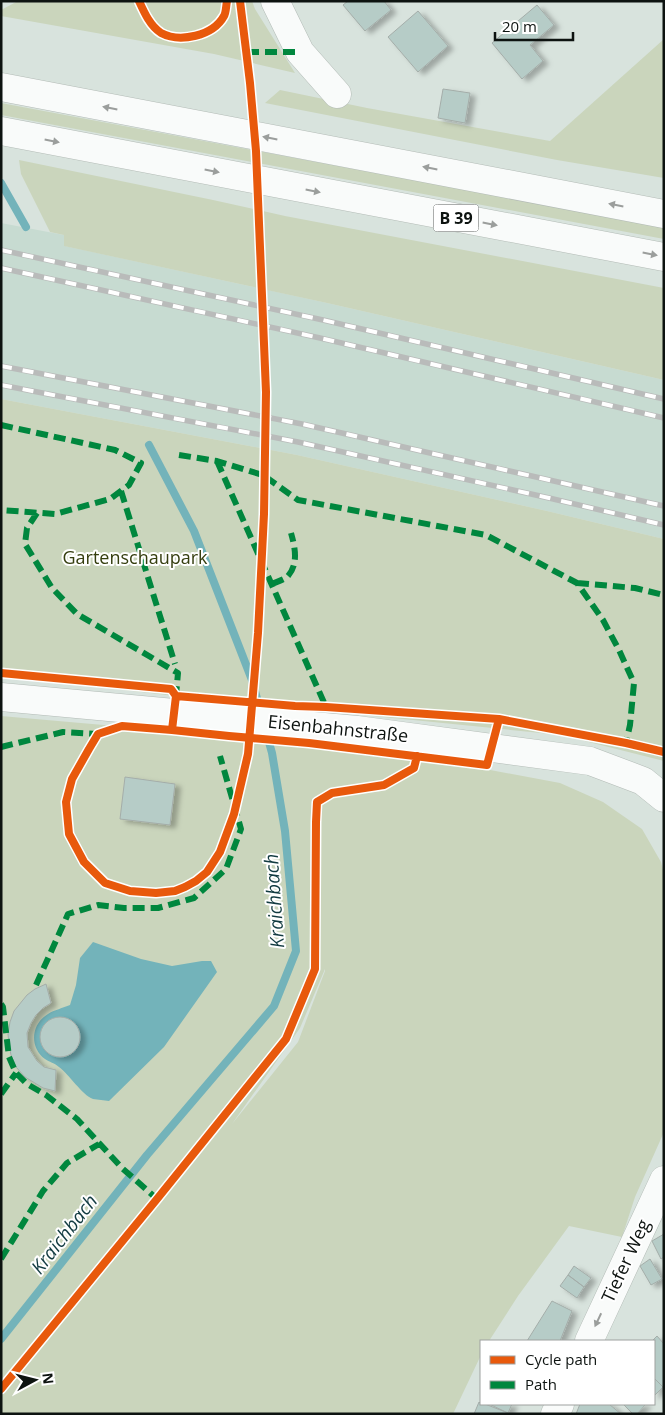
<svg xmlns="http://www.w3.org/2000/svg" width="665" height="1415" viewBox="0 0 665 1415" font-family="'Open Sans',sans-serif">
	<style>
		.built { fill: #c7dbd1 }
		.green { fill: #cad5bc; fill-rule: evenodd }
		.water { fill: #73b3ba }
		.lines { fill: none; stroke-linecap: round; stroke-linejoin: round }
		.stream { stroke: #73b3ba; stroke-width: 8 }
		.building { fill: #b6ccc7; stroke: #a4ada9; filter: url(#shadow) }
		.minor-casing { stroke: #b3bbb6; stroke-width: 29 }
		.trunk-casing { stroke: #b3bbb6; stroke-width: 29 }
		.minor { stroke: #f9fbfa; stroke-width: 28 }
		.trunk { stroke: #f9fbfa; stroke-width: 28 }
		.rail-casing { stroke: #b9bbba; stroke-width: 5.5 }
		.rail { stroke: #fff; stroke-width: 4; stroke-dasharray: 11; stroke-linecap: butt }
		.quiet { stroke: #00873e; stroke-width: 6; stroke-dasharray: 12 6; stroke-linecap: butt }
		.cycleway-casing { stroke: #fff; stroke-width: 11 }
		.cycleway { stroke: #e8590c; stroke-width: 8 }
		.oneway { fill: #9b9e9c }
		.labels { text-anchor: middle; stroke-width: 4; stroke-linejoin: round; paint-order: stroke }
		.shield { fill: #fff; stroke: #565a58; stroke-width: 1 }
		.shield-label { font-size: 16px; font-weight: bold; fill: #0d1310 }
		.park-label { font-size: 18px; fill: #353e0f; stroke: #fff }
		.street-label { font-size: 18px; fill: #0d1310; stroke: #fff }
		.water-label { font-size: 19px; font-style: italic; fill: #123b41; stroke: #fff }
	</style>
	<defs>
		<filter id="shadow"><feDropShadow dx="5.5" dy="3" stdDeviation="2.5" flood-color="#0004"/></filter>
	</defs>
	<rect width="100%" height="100%" fill="#d8e3dd"/>
	<path class="built" d="M 1,223 L 64,235 L 65,246 L 327,303 L 664,380 L 664,539 L 547,511 L 297,455 L 1,399 Z"/>
	<path class="green" d="M 18,1 L 252,1 L 255,9 L 295,73 L 214,54 L 1,16 L 1,10 Z
		M 664,39 L 664,178 L 557,160 L 265,103 L 280,90 L 367,108 L 550,141 Z
		M 1,103 L 664,227 L 664,239 L 1,115 Z
		M 19,160 L 213,200 L 285,216 L 664,288 L 664,380 L 327,303 L 64,246 L 64,235 L 50,232 L 21,174 Z
		M 1,399 L 297,455 L 547,511 L 664,539 L 664,761 L 561,735 L 176,696 L 1,676 Z
		M 1,716 L 229,736 L 388,754 L 485,769 L 560,783 L 603,802 L 642,829 L 661,862 L 664,874 L 664,1132 L 635,1197 L 622,1237 L 569,1226 L 518,1296 L 489,1341 L 481,1341 L 481,1355 L 453,1414 L 1,1414 ZM 325,969 L 325,971 L 298,1042 L 232,1124 L 300,1028 Z"/>
	<path class="water" d="M 93,942 L 141,959 L 172,966 L 202,961 L 211,961 L 217,972 L 164,1047 L 109,1101 C 104,1100 98,1100 93,1099 C 82,1095 69,1074 59,1067 C 55,1063 49,1062 45,1059 C 29,1047 31,1024 48,1014 C 54,1010 63,1008 70,1005 L 76,985 L 80,958 Z"/>
	<g class="lines">
		<path class="stream" d="M 1,183 L 26,227
			M 149,445 L 194,531 L 252,680 L 262,717
			M 1,1339 L 147,1155 L 274,1006 L 296,951 L 285,831 L 272,753 L 265,728"/>
	</g>
	<path class="building" d="M 348,1 L 384,1 L 391,10 L 365,31 L 343,5 Z
		M 537,5 L 554,25 L 530,45 L 543,61 L 522,79 L 492,43 Z
		M 418,11 L 448,46 L 418,72 L 388,37 Z
		M 443,89 L 470,93 L 465,123 L 438,118 Z
		M 125,777 L 175,784 L 170,825 L 120,819 Z
		M 46,984 L 51,1003 L 43,1008 L 36,1015 L 31,1023 L 27,1033 L 28,1047 L 37,1061 L 44,1067 L 56,1070 L 55,1091 L 43,1088 L 25,1077 L 16,1067 L 11,1055 L 9,1045 L 8,1034 L 10,1022 L 14,1011 L 27,995 L 35,989 Z
		M40 1037a20 20 0 1 1 40 0a20 20 0 1 1-40 0Z
		M 664,1234 L 664,1257 L 661,1259 L 652,1241 Z
		M 650,1259 L 662,1279 L 651,1285 L 640,1266 Z
		M 574,1266 L 591,1278 L 584,1287 L 568,1275 Z
		M 568,1275 L 584,1287 L 577,1298 L 560,1286 Z
		M 552,1301 L 572,1311 L 560,1341 L 527,1341 Z
		M 657,1336 L 664,1344 L 664,1386 L 663,1387 L 654,1378 L 654,1341 L 652,1341 Z
		M 654,1378 L 663,1387 L 654,1396 Z
		M 479,1402 L 481,1404 L 485,1404 L 508,1413 L 508,1414 L 474,1414 Z
		M 489,1404 L 512,1404 L 508,1413 Z
		M 580,1404 L 609,1404 L 621,1414 L 576,1414 Z
		M 623,1404 L 646,1404 L 637,1414 L 633,1414 Z"/>
	<g class="lines">
		<g class="minor-casing">
			<path id="minor" d="M 275,1 L 300,52 L 337,94
				M 1,697 L 357,730 L 590,761 L 643,781 L 664,798
				M 589,1341 L 664,1180
				M 555,1414 L 560,1404"/>
		</g>
		<g class="trunk-casing">
			<path id="trunk" d="M 1,87 L 664,214
				M 1,131 L 664,257"/>
		</g>
		<use href="#minor" class="minor"/>
		<use href="#trunk" class="trunk"/>
		<g class="rail-casing">
			<path id="rail" d="M 1,250 L 323,320 L 664,399
				M 1,268 L 320,338 L 664,418
				M 1,366 L 302,424 L 664,506
				M 1,385 L 298,442 L 549,498 L 664,525"/>
		</g>
		<use href="#rail" class="rail"/>
		<path class="quiet" d="M 247,52 L 300,52
			M 1,425 L 115,450 L 141,463 L 129,485 L 110,499 L 55,514 L 1,510
			M 179,455 L 217,461 L 263,475 L 298,500 L 486,535 L 577,583 L 603,620 L 619,650 L 634,683 L 630,725 L 626,743
			M 217,461 L 326,707
			M 121,491 L 175,664
			M 37,513 L 27,528 L 25,544 L 52,588 L 77,614 L 178,673 L 176,695
			M 577,583 L 635,588 L 664,595
			M 272,584 C 276,582 283,580 287,577 C 299,565 295,547 291,533
			M 1,747 L 63,732 L 98,734
			M 36,985 L 68,914 L 98,905 L 124,908 L 158,908 L 194,898 L 226,869 L 241,829 L 220,756
			M 1,1004 L 3,1007 L 9,1057 L 16,1073 L 27,1084 L 46,1095 L 77,1119 L 122,1168 L 157,1199
			M 1,1094 L 16,1073
			M 1,1259 L 43,1191 L 67,1163 L 99,1144"/>
		<g class="cycleway-casing">
			<path id="cycleway" d="M 139,1 C 144,12 150,26 161,33 C 180,43 213,36 224,16 C 226,13 226,6 227,1
				M 240,1 L 250,83 L 256,151 L 266,392 L 264,514 L 258,633 L 248,754 L 234,814 L 220,852 L 207,872 L 196,881 L 185,887 L 175,891 L 156,893 L 130,891 L 105,883 L 84,862 L 69,834 L 66,802 L 72,779 L 89,749 L 98,734 L 122,726 L 172,730 L 229,736 L 309,743 L 487,765 L 499,719
				M 1,673 L 171,689 L 176,696 L 172,730
				M 176,696 L 295,706 L 326,707 L 499,719 L 626,743 L 664,752
				M 1,1389 L 157,1199 L 286,1039 L 315,969 L 316,822 L 317,802 L 332,793 L 384,785 L 414,768 L 417,756"/>
		</g>
		<use href="#cycleway" class="cycleway"/>
	</g>
	<defs><path id="oneway-solid" d="M-6-.8H1V-3.2L6.5 0L1 3.2V.8H-6Z" transform="scale(1.25)"/></defs>
	<g class="oneway">
		<use href="#oneway-solid" transform="translate(110 108) rotate(-169)"/>
		<use href="#oneway-solid" transform="translate(270 138) rotate(-169)"/>
		<use href="#oneway-solid" transform="translate(52 141) rotate(11)"/>
		<use href="#oneway-solid" transform="translate(430 168) rotate(-169)"/>
		<use href="#oneway-solid" transform="translate(212 171) rotate(11)"/>
		<use href="#oneway-solid" transform="translate(313 191) rotate(11)"/>
		<use href="#oneway-solid" transform="translate(616 205) rotate(-169)"/>
		<use href="#oneway-solid" transform="translate(490 224) rotate(11)"/>
		<use href="#oneway-solid" transform="translate(650 254) rotate(11)"/>
		<use href="#oneway-solid" transform="translate(598 1320) rotate(115)"/>
	</g>
	<g class="labels">
		<rect class="shield" x="433.5" y="204.5" width="45" height="27" rx="4"/>
		<g class="shield-label">
			<text x="456" y="224">B 39</text>
		</g>
		<g class="park-label">
			<text x="135" y="564">Gartenschaupark</text>
		</g>
		<g class="street-label">
			<text transform="translate(338 729) rotate(6)" y="6">Eisenbahnstraße</text>
			<text transform="translate(626 1261) rotate(-65)" y="6">Tiefer Weg</text>
		</g>
		<g class="water-label">
			<text transform="translate(274 901) rotate(-94)" y="7">Kraichbach</text>
			<text transform="translate(64 1234) rotate(-52)" y="7">Kraichbach</text>
		</g>
	</g>
	<rect width="665" height="1415" fill="none" stroke="#0d1310" stroke-width="5"/>
	<rect x="480" y="1340" width="175" height="65" fill="#ffffff" stroke="#9ea19f"/>
	<rect x="490" y="1356" width="25" height="8" fill="#e8590c" stroke="#9ea19f"/>
	<text x="525" y="1365" font-size="15" fill="#0d1310">Cycle path</text>
	<rect x="490" y="1381" width="25" height="8" fill="#00873e" stroke="#9ea19f"/>
	<text x="525" y="1390" font-size="15" fill="#0d1310">Path</text>
	<g transform="translate(35 1380) rotate(83)" stroke="#ffffff" stroke-width="4" paint-order="stroke">
	<path d="M0-4L9 19L0 12L-9 19Z" fill="#0d1310"/>
	<text y="-8" font-size="14" font-weight="bold" text-anchor="middle" fill="#0d1310">N</text>
	</g>
	<path d="M495 32v8h78v-8" fill="none" stroke="#0d1310" stroke-width="2.5"/>
	<text x="502" y="32" font-size="15" fill="#0d1310" stroke="#ffffff" stroke-width="4" paint-order="stroke">20 m</text>
</svg>
